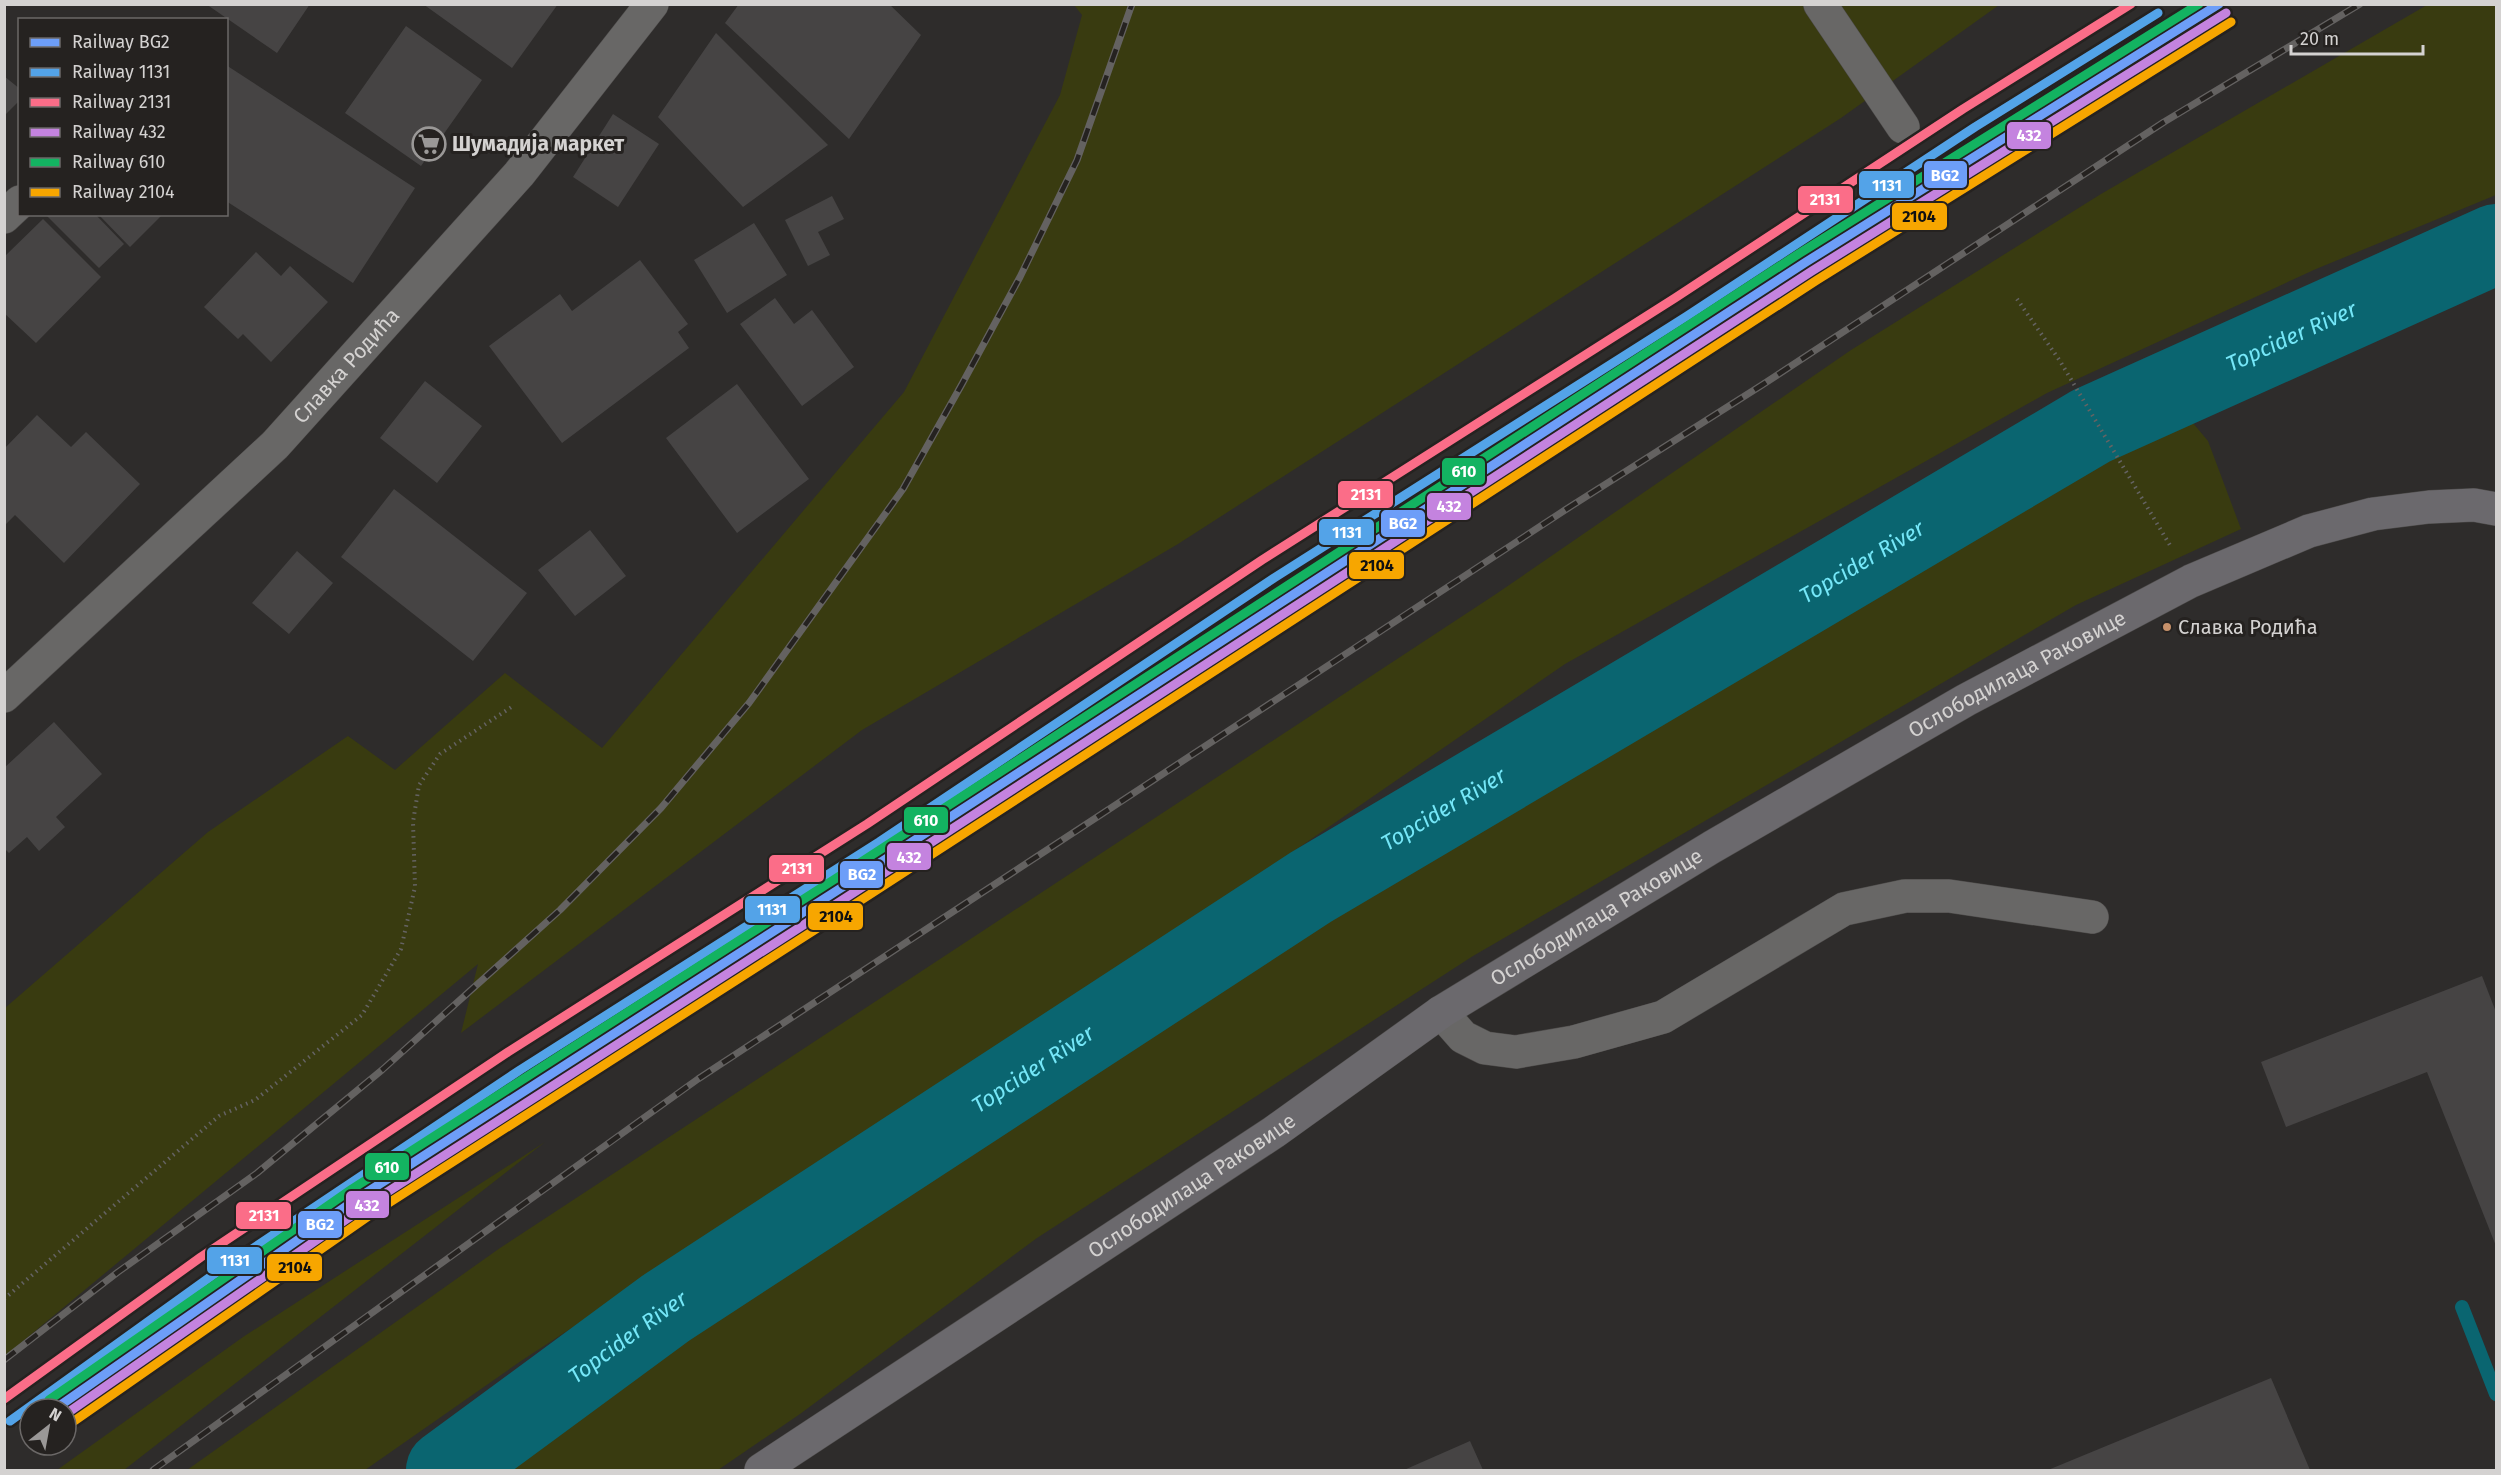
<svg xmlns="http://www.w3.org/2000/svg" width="2501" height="1475" viewBox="0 0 2501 1475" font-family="'Fira Sans',sans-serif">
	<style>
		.green { fill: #393b10 }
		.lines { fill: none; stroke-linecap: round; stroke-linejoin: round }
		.stream { stroke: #0a6570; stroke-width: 14 }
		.river { stroke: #0a6570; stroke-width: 80 }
		.building { fill: #464444 }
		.minor-casing { stroke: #4c4a49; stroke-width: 34 }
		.major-casing { stroke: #4c4a49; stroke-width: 34 }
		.path { stroke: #656363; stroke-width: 4; stroke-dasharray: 1.5 4.5; stroke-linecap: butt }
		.minor { stroke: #686766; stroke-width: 33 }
		.major { stroke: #6b696d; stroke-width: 33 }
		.rail-casing { stroke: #646261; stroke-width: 7 }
		.rail { stroke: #252220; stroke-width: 4.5; stroke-dasharray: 14; stroke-linecap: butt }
		.rail-1-casing { stroke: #252220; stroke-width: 14 }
		.rail-2-casing { stroke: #252220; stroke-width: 14 }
		.rail-3-casing { stroke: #252220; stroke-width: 14 }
		.rail-4-casing { stroke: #252220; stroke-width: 14 }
		.rail-5-casing { stroke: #252220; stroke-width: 14 }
		.rail-6-casing { stroke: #252220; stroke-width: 14 }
		.rail-1 { stroke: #6d9ef8; stroke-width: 9 }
		.rail-2 { stroke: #53a3e8; stroke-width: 9 }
		.rail-3 { stroke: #fb6d88; stroke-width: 9 }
		.rail-4 { stroke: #c483df; stroke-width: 9 }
		.rail-5 { stroke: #13b361; stroke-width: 9 }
		.rail-6 { stroke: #f7a600; stroke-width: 9 }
		.bus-dot { fill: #c7916a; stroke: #252220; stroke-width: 2 }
		.labels { text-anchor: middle; stroke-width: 6; stroke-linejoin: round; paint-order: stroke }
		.bus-label { font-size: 20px; fill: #d4d2d1; stroke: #252220; text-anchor: start }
		.poi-label { font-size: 21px; font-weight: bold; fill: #d4d2d1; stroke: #252220; text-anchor: start }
		.street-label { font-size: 21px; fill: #d4d2d1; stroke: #252220 }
		.water-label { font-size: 22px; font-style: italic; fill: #75e7f8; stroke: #252220 }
		.line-badge { stroke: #252220; stroke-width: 2 }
		.badge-label { font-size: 16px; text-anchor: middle; font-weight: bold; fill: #fff }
		.pale-badge-label { font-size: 16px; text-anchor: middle; font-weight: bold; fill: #111 }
	</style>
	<rect width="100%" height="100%" fill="#2e2c2b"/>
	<path class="green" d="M 1074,5 L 1999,5 L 1841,118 L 1178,544 L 862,730 L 461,1033 L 478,964 L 5,1356 L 5,1008 L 208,832 L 348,736 L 395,770 L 505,673 L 602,748 L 904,392 L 1060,95 L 1082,15 Z
		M 2427,5 L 2496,5 L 2496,195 L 2316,269 L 2047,393 L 1565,664 L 1149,951 L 521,1361 L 365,1470 L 187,1470 L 500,1248 L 1496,594 L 1851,350 L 2101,194 Z
		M 2167,392 L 2208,441 L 2241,529 L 2076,605 L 1473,956 L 1037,1238 L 800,1414 L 718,1470 L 447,1470 L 855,1185 L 1468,795 L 2091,426 Z
		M 545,1142 L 124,1470 L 57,1470 L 243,1337 Z"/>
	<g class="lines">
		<path class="stream" d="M 2190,410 L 2197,379
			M 2462,1307 L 2496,1394"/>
		<path class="river" id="s1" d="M 446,1470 L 666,1308 L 1311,887 L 2091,426 L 2496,244"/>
	</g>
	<path class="building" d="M 206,4 L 310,4 L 277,53 Z
		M 423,4 L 558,4 L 512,68 Z
		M 739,4 L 889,4 L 921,35 L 849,139 L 725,23 Z
		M 406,26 L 482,80 L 421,166 L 345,113 Z
		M 716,33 L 828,145 L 743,207 L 658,117 Z
		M 226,65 L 415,188 L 353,283 L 226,201 Z
		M 4,76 L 20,89 L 20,100 L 4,116 Z
		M 613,114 L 659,144 L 618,207 L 573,177 Z
		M 832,196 L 844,219 L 818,232 L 830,255 L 808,266 L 785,220 Z
		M 45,214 L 95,214 L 124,244 L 99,268 Z
		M 98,214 L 163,214 L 130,247 Z
		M 43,219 L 101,277 L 36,343 L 4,313 L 4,257 Z
		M 754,223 L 787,275 L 727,313 L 694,260 Z
		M 256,252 L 281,276 L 290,266 L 328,302 L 271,362 L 243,334 L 238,339 L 204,307 Z
		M 640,260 L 688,324 L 678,332 L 689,348 L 562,443 L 489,346 L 560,294 L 572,311 Z
		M 775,298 L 794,324 L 812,310 L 854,367 L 802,406 L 740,324 Z
		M 425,381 L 482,426 L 437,483 L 380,438 Z
		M 737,384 L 809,479 L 737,533 L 666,438 Z
		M 37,415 L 71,447 L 86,432 L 140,484 L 64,563 L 15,515 L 4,526 L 4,449 Z
		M 394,489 L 527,593 L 473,661 L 341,557 Z
		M 590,530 L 626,576 L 575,616 L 538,570 Z
		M 297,551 L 333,583 L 289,634 L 252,603 Z
		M 54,722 L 102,774 L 56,817 L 65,827 L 39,851 L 27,837 L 9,853 L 4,848 L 4,768 Z
		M 2482,976 L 2496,1012 L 2496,1246 L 2427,1072 L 2286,1127 L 2261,1062 Z
		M 2271,1378 L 2310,1470 L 2048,1470 Z
		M 1470,1441 L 1483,1470 L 1404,1470 Z"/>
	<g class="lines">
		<g class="minor-casing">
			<g id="minor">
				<path d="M 1820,4 L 1903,127"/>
				<path d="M 4,217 L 20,202"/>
				<path id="s2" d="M 4,696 L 275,445 L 519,174 L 652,4"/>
				<path d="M 1441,1012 L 1463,1037 L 1485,1048 L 1516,1052 L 1574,1042 L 1663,1017 L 1844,909 L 1905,896 L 1949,896 L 2092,917"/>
			</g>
		</g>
		<g class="major-casing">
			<g id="major">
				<path id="s3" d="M 761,1470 L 1274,1132 L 1441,1012 L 1712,847 L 1966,700 L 2191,581 L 2309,531 L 2373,514 L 2429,507 L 2474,505 L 2496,509"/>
			</g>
		</g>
		<path class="path" d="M 2017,299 L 2060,361 L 2171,547
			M 4,1299 L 219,1116 L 255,1100 L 362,1015 L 401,949 L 415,887 L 413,822 L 419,785 L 440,754 L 513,706"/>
		<use href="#minor" class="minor"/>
		<use href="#major" class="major"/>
		<g class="rail-casing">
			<path id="rail" d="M 4,1360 L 118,1272 L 257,1173 L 382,1070 L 560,910 L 661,808 L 749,703 L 903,489 L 962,384 L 1020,277 L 1077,160 L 1132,4
				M 153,1470 L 698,1079 L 1565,510 L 1762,385 L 2164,122 L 2360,4"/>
		</g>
		<use href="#rail" class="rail"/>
		<g class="rail-1-casing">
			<path id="rail-1" d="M 55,1409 L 358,1198 L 841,888 L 1806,262 L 2219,4"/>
		</g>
		<g class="rail-2-casing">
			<path id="rail-2" d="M 10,1421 L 213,1275 L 520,1070 L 879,842 L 1274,578 L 1687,316 L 1975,127 L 2158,13"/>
		</g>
		<g class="rail-3-casing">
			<path id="rail-3" d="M 4,1399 L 201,1257 L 508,1052 L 867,824 L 1262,560 L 1675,298 L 1963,109 L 2131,4"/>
		</g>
		<g class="rail-4-casing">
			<path id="rail-4" d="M 66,1414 L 364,1207 L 847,897 L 1812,271 L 2226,13"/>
		</g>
		<g class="rail-5-casing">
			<path id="rail-5" d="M 49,1400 L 352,1189 L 835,879 L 1800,253 L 2199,4"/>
		</g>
		<g class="rail-6-casing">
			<path id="rail-6" d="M 67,1426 L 370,1215 L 852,906 L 1817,280 L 2231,22"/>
		</g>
		<use href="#rail-1" class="rail-1"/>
		<use href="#rail-2" class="rail-2"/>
		<use href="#rail-3" class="rail-3"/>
		<use href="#rail-4" class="rail-4"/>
		<use href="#rail-5" class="rail-5"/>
		<use href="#rail-6" class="rail-6"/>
	</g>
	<defs>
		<g id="supermarket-ring" transform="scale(1.725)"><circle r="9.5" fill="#252220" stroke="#9a9897" stroke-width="1.5"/><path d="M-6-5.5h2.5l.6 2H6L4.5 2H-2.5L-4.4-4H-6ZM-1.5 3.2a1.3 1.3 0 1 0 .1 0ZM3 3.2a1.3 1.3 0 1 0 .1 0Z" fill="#9a9897"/></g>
	</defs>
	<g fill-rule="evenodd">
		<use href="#supermarket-ring" x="429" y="144"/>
	</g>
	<circle class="bus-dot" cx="2167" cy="627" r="5"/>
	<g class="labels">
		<g class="bus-label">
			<text x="2178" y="634">Славка Родића</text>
		</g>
		<g class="poi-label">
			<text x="452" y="151">Шумадија маркет</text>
		</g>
		<g class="street-label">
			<text dy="7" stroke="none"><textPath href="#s2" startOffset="476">Славка Родића</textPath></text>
			<text dy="7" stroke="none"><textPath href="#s3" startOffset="1488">Ослободилаца Раковице</textPath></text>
			<text dy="7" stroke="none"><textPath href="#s3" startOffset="1002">Ослободилаца Раковице</textPath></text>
			<text dy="7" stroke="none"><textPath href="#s3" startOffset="516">Ослободилаца Раковице</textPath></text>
		</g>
		<g class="water-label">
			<text dy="8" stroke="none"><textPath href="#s1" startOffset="2169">Topcider River</textPath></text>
			<text dy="8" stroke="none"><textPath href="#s1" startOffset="1683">Topcider River</textPath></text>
			<text dy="8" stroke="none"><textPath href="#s1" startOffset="1197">Topcider River</textPath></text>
			<text dy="8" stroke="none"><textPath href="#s1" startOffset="711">Topcider River</textPath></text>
			<text dy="8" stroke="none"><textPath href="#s1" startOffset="225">Topcider River</textPath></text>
		</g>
	</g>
	<g class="line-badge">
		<rect x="2006" y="121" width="46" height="29" rx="6" fill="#c483df"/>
		<rect x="1923" y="160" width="45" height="29" rx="6" fill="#6d9ef8"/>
		<rect x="1858" y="170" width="57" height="29" rx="6" fill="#53a3e8"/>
		<rect x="1797" y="185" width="57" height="29" rx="6" fill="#fb6d88"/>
		<rect x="1891" y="202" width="57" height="29" rx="6" fill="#f7a600"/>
		<rect x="1441" y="457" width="45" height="29" rx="6" fill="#13b361"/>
		<rect x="1337" y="480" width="57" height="29" rx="6" fill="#fb6d88"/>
		<rect x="1426" y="492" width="46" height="29" rx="6" fill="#c483df"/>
		<rect x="1380" y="509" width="46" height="29" rx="6" fill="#6d9ef8"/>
		<rect x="1318" y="518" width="57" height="28" rx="6" fill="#53a3e8"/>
		<rect x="1348" y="551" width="57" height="29" rx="6" fill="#f7a600"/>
		<rect x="903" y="806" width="46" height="28" rx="6" fill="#13b361"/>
		<rect x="886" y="842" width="46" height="29" rx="6" fill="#c483df"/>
		<rect x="768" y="854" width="57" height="29" rx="6" fill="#fb6d88"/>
		<rect x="839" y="860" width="45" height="29" rx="6" fill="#6d9ef8"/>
		<rect x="744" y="895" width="57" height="29" rx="6" fill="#53a3e8"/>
		<rect x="807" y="902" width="57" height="29" rx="6" fill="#f7a600"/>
		<rect x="364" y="1152" width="46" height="29" rx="6" fill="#13b361"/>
		<rect x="345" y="1190" width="45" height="29" rx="6" fill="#c483df"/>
		<rect x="235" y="1201" width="57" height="29" rx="6" fill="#fb6d88"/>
		<rect x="297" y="1210" width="46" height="29" rx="6" fill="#6d9ef8"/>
		<rect x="206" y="1246" width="57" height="29" rx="6" fill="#53a3e8"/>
		<rect x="266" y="1253" width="57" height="29" rx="6" fill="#f7a600"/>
	</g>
	<g class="badge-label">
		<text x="2029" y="141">432</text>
		<text x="1945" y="181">BG2</text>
		<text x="1887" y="191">1131</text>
		<text x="1825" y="205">2131</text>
		<text x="1464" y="477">610</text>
		<text x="1366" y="500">2131</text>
		<text x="1449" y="512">432</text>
		<text x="1403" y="529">BG2</text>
		<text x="1347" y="538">1131</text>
		<text x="926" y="826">610</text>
		<text x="909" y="863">432</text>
		<text x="797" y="874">2131</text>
		<text x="862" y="880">BG2</text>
		<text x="772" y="915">1131</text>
		<text x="387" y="1173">610</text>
		<text x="367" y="1211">432</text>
		<text x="264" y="1221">2131</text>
		<text x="320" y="1230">BG2</text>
		<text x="235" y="1266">1131</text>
	</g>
	<g class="pale-badge-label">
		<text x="1919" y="222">2104</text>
		<text x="1377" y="571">2104</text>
		<text x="836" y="922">2104</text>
		<text x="295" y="1273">2104</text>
	</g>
	<rect width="2501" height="1475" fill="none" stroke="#d4d2d1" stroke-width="12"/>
	<rect x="18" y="18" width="210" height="198" fill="#252220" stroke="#6b6867" stroke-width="1.5"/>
	<rect x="30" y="38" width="30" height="9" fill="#6d9ef8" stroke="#6b6867" stroke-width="1.5"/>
	<text x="72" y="48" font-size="18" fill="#d4d2d1">Railway BG2</text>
	<rect x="30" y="68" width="30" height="9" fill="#53a3e8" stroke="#6b6867" stroke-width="1.5"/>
	<text x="72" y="78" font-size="18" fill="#d4d2d1">Railway 1131</text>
	<rect x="30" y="98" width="30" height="9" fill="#fb6d88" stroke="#6b6867" stroke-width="1.5"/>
	<text x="72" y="108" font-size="18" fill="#d4d2d1">Railway 2131</text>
	<rect x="30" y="128" width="30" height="9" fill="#c483df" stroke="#6b6867" stroke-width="1.5"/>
	<text x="72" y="138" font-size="18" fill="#d4d2d1">Railway 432</text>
	<rect x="30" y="158" width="30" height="9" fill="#13b361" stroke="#6b6867" stroke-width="1.5"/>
	<text x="72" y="168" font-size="18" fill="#d4d2d1">Railway 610</text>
	<rect x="30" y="188" width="30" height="9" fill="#f7a600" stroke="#6b6867" stroke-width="1.5"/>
	<text x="72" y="198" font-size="18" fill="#d4d2d1">Railway 2104</text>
	<g transform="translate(48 1427) rotate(31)"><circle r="28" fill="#252220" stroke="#6b6867" stroke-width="1.5"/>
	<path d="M0-4.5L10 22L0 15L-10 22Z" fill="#9a9897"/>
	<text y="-9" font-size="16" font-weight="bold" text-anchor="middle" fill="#d4d2d1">N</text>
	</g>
	<path d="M2291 45v9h132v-9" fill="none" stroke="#d4d2d1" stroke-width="3"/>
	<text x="2300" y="45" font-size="18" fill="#d4d2d1" stroke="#252220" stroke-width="4.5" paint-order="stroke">20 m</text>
</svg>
